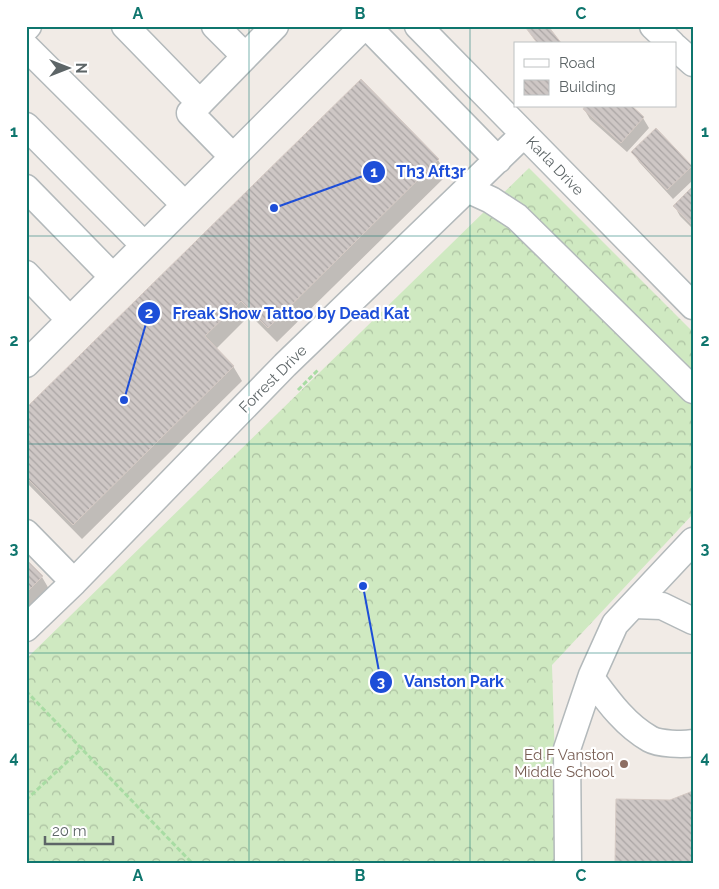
<svg xmlns="http://www.w3.org/2000/svg" width="719" height="889" viewBox="0 0 719 889" font-family="Raleway,sans-serif">
	<style>
		.forest { fill: url(#forest-crowns) }
		.shadow { fill: #0003 }
		.building { fill: url(#building-back-hatch); stroke: #d6cac4 }
		.lines { fill: none; stroke-linecap: round; stroke-linejoin: round }
		.minor-casing { stroke: #b3b9bb; stroke-width: 29 }
		.path { stroke: #a8dca3; stroke-width: 3; stroke-dasharray: 5 2.5; stroke-linecap: butt }
		.minor { stroke: #fff; stroke-width: 26 }
		.grid { fill: none; stroke: #0f766e; stroke-width: 1; stroke-opacity: 0.55 }
		.education-dot { fill: #8d6e63; stroke: #fff; stroke-width: 2 }
		.labels { text-anchor: middle; stroke-width: 4.5; stroke-linejoin: round; paint-order: stroke }
		.street-label { font-size: 15px; fill: #5d6567; stroke: #fff }
		.education-label { font-size: 15px; fill: #785e54; stroke: #fff; text-anchor: end }
		.leader { fill: none; stroke: #1d4ed8; stroke-width: 2 }
		.callout-dot { fill: #1d4ed8; stroke: #fff; stroke-width: 2 }
		.mark-label { font-size: 15px; text-anchor: middle; font-weight: bold; fill: #fff }
		.callout-label { font-size: 16px; text-anchor: middle; font-weight: bold; fill: #1d4ed8; stroke: #fff; stroke-width: 4.5; stroke-linejoin: round; paint-order: stroke }
		.neatline { fill: none; stroke: #0f766e; stroke-width: 2 }
		.grid-label { font-size: 16px; text-anchor: middle; font-weight: bold; fill: #0f766e }
	</style>
	<defs>
		<pattern id="forest-crowns" width="20" height="18" patternUnits="userSpaceOnUse" patternTransform="scale(1.25)"><rect width="20" height="18" fill="#cfe9c1"/><path d="M2 6a3 3 0 1 1 6 0M12 15a3 3 0 1 1 6 0" fill="none" stroke="#abc0a1"/></pattern>
		<pattern id="building-back-hatch" width="6" height="6" patternUnits="userSpaceOnUse" patternTransform="scale(1.25)"><rect width="6" height="6" fill="#cec7c5"/><path d="M-1 5l2 2M0 0l6 6M5-1l2 2" fill="none" stroke="#aaa5a4"/></pattern>
	</defs>
	<rect width="100%" height="100%" fill="#f1ebe6"/>
	<path class="forest" d="M 529,168 L 693,332 L 693,514 L 552,665 L 558,863 L 26,863 L 26,659 Z"/>
	<path class="shadow" d="M 630,106 L 643,118 L 649,128 L 627,152 L 590,119 L 584,109 Z
		M 633,152 L 691,167 L 693,170 L 693,180 L 673,199 L 639,162 Z
		M 438,160 L 447,175 L 277,342 L 250,315 L 216,349 L 233,366 L 242,381 L 82,539 L 26,482 L 26,410 Z
		M 693,188 L 693,229 L 680,216 L 675,207 Z
		M 26,561 L 42,577 L 53,596 L 26,622 Z"/>
	<path class="building" d="M 528,26 L 548,26 L 562,44 L 538,44 L 526,28 Z
		M 361,79 L 439,159 L 268,328 L 241,301 L 205,336 L 234,366 L 73,525 L 26,477 L 26,408 Z
		M 585,106 L 632,106 L 644,117 L 621,143 L 583,109 Z
		M 656,128 L 692,166 L 667,190 L 631,152 Z
		M 693,186 L 693,222 L 691,224 L 673,206 Z
		M 26,559 L 43,576 L 26,593 Z
		M 693,791 L 693,863 L 615,863 L 616,799 L 670,800 Z"/>
	<g class="lines">
		<g class="minor-casing">
			<path id="minor" d="M 125,26 L 200,103
				M 215,26 L 245,56
				M 367,26 L 498,160
				M 418,26 L 693,306
				M 653,26 L 672,44
				M 26,28 L 28,26
				M 26,47 L 185,205
				M 675,47 L 693,63
				M 26,126 L 144,245
				M 233,157 L 190,113 L 275,26
				M 26,188 L 113,277
				M 467,189 L 491,200 L 517,217 L 693,390
				M 26,274 L 70,320
				M 26,364 L 364,26
				M 26,533 L 74,582
				M 633,605 L 662,606 L 693,621
				M 26,628 L 74,582 L 285,365 L 524,134
				M 591,678 C 608,701 625,725 650,739 C 659,744 683,745 693,743
				M 568,863 L 567,749 L 592,675 L 615,624 L 693,541"/>
		</g>
		<path class="path" d="M 298,390 L 318,370
			M 26,691 L 192,863
			M 26,800 L 82,748"/>
		<use href="#minor" class="minor"/>
	</g>
	<path class="grid" d="M 249,26 L 249,863M 470,26 L 470,863M 26,236 L 693,236M 26,444 L 693,444M 26,653 L 693,653"/>
	<circle class="education-dot" cx="624" cy="764" r="5"/>
	<g class="labels">
		<g class="street-label">
			<text transform="translate(555 166) rotate(46)" y="5">Karla Drive</text>
			<text transform="translate(273 379) rotate(-45)" y="5">Forrest Drive</text>
		</g>
		<g class="education-label">
			<text x="614" y="760">Ed F Vanston<tspan x="614" dy="17">Middle School</tspan></text>
		</g>
	</g>
	<path class="leader" d="M274 208L374 172M124 400L149 313M363 586L381 682"/>
	<g class="callout-dot">
		<circle cx="274" cy="208" r="5"/>
		<circle cx="124" cy="400" r="5"/>
		<circle cx="363" cy="586" r="5"/>
		<circle cx="374" cy="172" r="12"/>
		<circle cx="149" cy="313" r="12"/>
		<circle cx="381" cy="682" r="12"/>
	</g>
	<g class="mark-label">
		<text x="374" y="177">1</text>
		<text x="149" y="318">2</text>
		<text x="381" y="687">3</text>
	</g>
	<g class="callout-label">
		<text x="431" y="177">Th3 Aft3r</text>
		<text x="291" y="319">Freak Show Tattoo by Dead Kat</text>
		<text x="454" y="687">Vanston Park</text>
	</g>
	<rect width="719" height="889" fill="none" stroke="#ffffff" stroke-width="55"/>
	<rect x="514" y="42" width="162" height="65" fill="#ffffff" stroke="#bec1c2"/>
	<rect x="524" y="59" width="25" height="8" fill="#ffffff" stroke="#bec1c2"/>
	<text x="559" y="68" font-size="15" fill="#5d6567">Road</text>
	<rect x="524" y="80" width="25" height="15" fill="url(#building-back-hatch)" stroke="#bec1c2"/>
	<text x="559" y="92" font-size="15" fill="#5d6567">Building</text>
	<g transform="translate(68 68) rotate(90)" stroke="#ffffff" stroke-width="4" paint-order="stroke">
	<path d="M0-4L9 19L0 12L-9 19Z" fill="#5d6567"/>
	<text y="-8" font-size="14" font-weight="bold" text-anchor="middle" fill="#5d6567">N</text>
	</g>
	<path d="M45 836v8h68v-8" fill="none" stroke="#5d6567" stroke-width="2.5"/>
	<text x="52" y="836" font-size="15" fill="#5d6567" stroke="#ffffff" stroke-width="4" paint-order="stroke">20 m</text>
	<rect x="28" y="28" width="664" height="834" class="neatline"/>
	<g class="grid-label">
		<text x="138" y="19">A</text>
		<text x="360" y="19">B</text>
		<text x="581" y="19">C</text>
		<text x="14" y="137">1</text>
		<text x="705" y="137">1</text>
		<text x="14" y="346">2</text>
		<text x="705" y="346">2</text>
		<text x="14" y="554">3</text>
		<text x="705" y="554">3</text>
		<text x="14" y="763">4</text>
		<text x="705" y="763">4</text>
		<text x="138" y="881">A</text>
		<text x="360" y="881">B</text>
		<text x="581" y="881">C</text>
	</g>
</svg>
